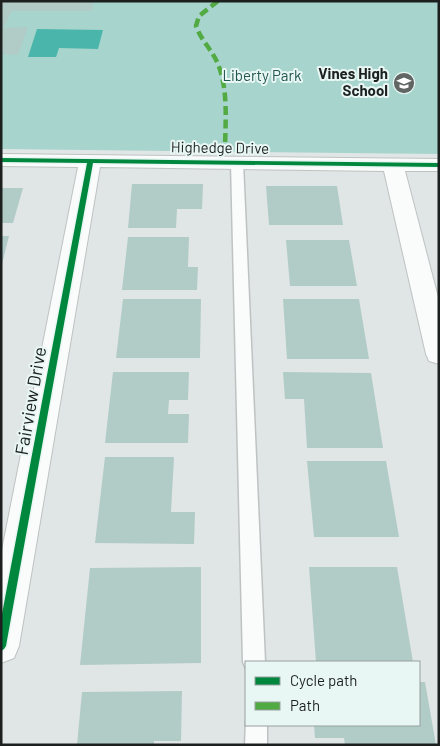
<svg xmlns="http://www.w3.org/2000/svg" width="440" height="746" viewBox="0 0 440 746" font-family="Barlow,sans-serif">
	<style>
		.green { fill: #a7d4cc }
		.water { fill: #4ab6ab }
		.building { fill: #b1cbc7 }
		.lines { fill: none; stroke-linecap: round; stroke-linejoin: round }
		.lane-casing { stroke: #bec3c2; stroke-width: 3 }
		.street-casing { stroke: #bec3c2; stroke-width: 2 }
		.lane { fill: #fafbfb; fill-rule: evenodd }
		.street { fill: #fafbfb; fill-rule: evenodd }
		.quiet { stroke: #52aa43; stroke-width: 4.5; stroke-dasharray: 9 4.5; stroke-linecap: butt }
		.cycleway-casing { stroke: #e9f7f4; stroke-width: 3 }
		.cycleway { fill: #00873e; fill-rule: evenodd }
		.labels { text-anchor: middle; stroke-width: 4; stroke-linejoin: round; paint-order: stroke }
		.far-poi-label { font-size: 15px; font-weight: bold; fill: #1c2120; stroke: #e9f7f4; text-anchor: end }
		.far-park-label { font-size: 15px; fill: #22564f; stroke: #e9f7f4 }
		.far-street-label { font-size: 15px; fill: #1c2120; stroke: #e9f7f4 }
		.street-label { font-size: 18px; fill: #1c2120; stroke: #e9f7f4 }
	</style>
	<rect width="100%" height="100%" fill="#e0e6e5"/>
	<path class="green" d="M 1,1 L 439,1 L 439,154 L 1,149 Z"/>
	<path class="water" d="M 37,29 L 103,30 L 98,49 L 59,48 L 56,57 L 28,57 Z"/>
	<path class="building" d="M 1,1 L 94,1 L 92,11 L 12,11 L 3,28 L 28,27 L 18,55 L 1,54 Z
		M 132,184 L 203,184 L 202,209 L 177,209 L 176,228 L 128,228 Z
		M 266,186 L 337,186 L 343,225 L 269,225 Z
		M 1,188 L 23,188 L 13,223 L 1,223 Z
		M 1,236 L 9,236 L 2,264 L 1,264 Z
		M 128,237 L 189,237 L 188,267 L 198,267 L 197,290 L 122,290 Z
		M 286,240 L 349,240 L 357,286 L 290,286 Z
		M 123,299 L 201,299 L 200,358 L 116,358 Z
		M 283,299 L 359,299 L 369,359 L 287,359 Z
		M 113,372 L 189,372 L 188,400 L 169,400 L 168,414 L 189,414 L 188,443 L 105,443 Z
		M 283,372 L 371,373 L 383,448 L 307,448 L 304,399 L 285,399 Z
		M 105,457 L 174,457 L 171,512 L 195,512 L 194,544 L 95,543 Z
		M 307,461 L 386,461 L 399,537 L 314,537 Z
		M 201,567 L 201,663 L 80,665 L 90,568 Z
		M 309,567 L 397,567 L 413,662 L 316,662 Z
		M 419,682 L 425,682 L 436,745 L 345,745 L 344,738 L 315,738 L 314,725 L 419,725 Z
		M 182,691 L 181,741 L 154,741 L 154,745 L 77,745 L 82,692 Z"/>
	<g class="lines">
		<g class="lane-casing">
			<path id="lane" d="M 237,158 L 243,162 L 265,662 L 246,662 L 246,669 L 243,662 L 231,162 Z
				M 246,721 L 246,725 L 267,725 L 267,745 L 245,745 Z"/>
		</g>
		<g class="street-casing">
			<path id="street" d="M 1,154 L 439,159 L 439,171 L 405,171 L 439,301 L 439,364 L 429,361 L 426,354 L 384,171 L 100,167 L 19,646 L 14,658 L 1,663 L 1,555 L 78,167 L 1,166 Z"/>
		</g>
		<use href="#lane" class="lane"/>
		<use href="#street" class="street"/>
		<path class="quiet" d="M 218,1 L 199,16 L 196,26 C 201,40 212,50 218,64 C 229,92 225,124 225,154"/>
		<g class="cycleway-casing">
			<path id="cycleway" d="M 1,158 L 439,163 L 439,167 L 93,163 L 6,646 L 4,649 L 1,651 L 1,619 L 87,163 L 1,162 Z"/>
		</g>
		<use href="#cycleway" class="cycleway"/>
	</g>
	<defs>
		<g id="school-disc" transform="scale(1.125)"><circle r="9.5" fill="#616665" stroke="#e9f7f4"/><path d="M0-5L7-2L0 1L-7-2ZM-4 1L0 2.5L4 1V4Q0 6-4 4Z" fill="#fff"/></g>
	</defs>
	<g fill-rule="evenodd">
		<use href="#school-disc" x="404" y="83"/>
	</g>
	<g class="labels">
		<g class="far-poi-label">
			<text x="388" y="79">Vines High<tspan x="388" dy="17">School</tspan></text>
		</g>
		<g class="far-park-label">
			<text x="262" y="81">Liberty Park</text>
		</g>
		<g class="far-street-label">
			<text transform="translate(220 148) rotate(1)" y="5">Highedge Drive</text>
		</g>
		<g class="street-label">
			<text transform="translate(31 401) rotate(-80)" y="6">Fairview Drive</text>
		</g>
	</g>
	<rect width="440" height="746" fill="none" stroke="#1c2120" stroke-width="5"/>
	<rect x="245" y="661" width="175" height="65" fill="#e9f7f4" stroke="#97a19f"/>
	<rect x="255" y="677" width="25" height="8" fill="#00873e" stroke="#97a19f"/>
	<text x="290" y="686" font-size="15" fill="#1c2120">Cycle path</text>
	<rect x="255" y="702" width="25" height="8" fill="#52aa43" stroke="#97a19f"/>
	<text x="290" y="711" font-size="15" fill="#1c2120">Path</text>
</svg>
